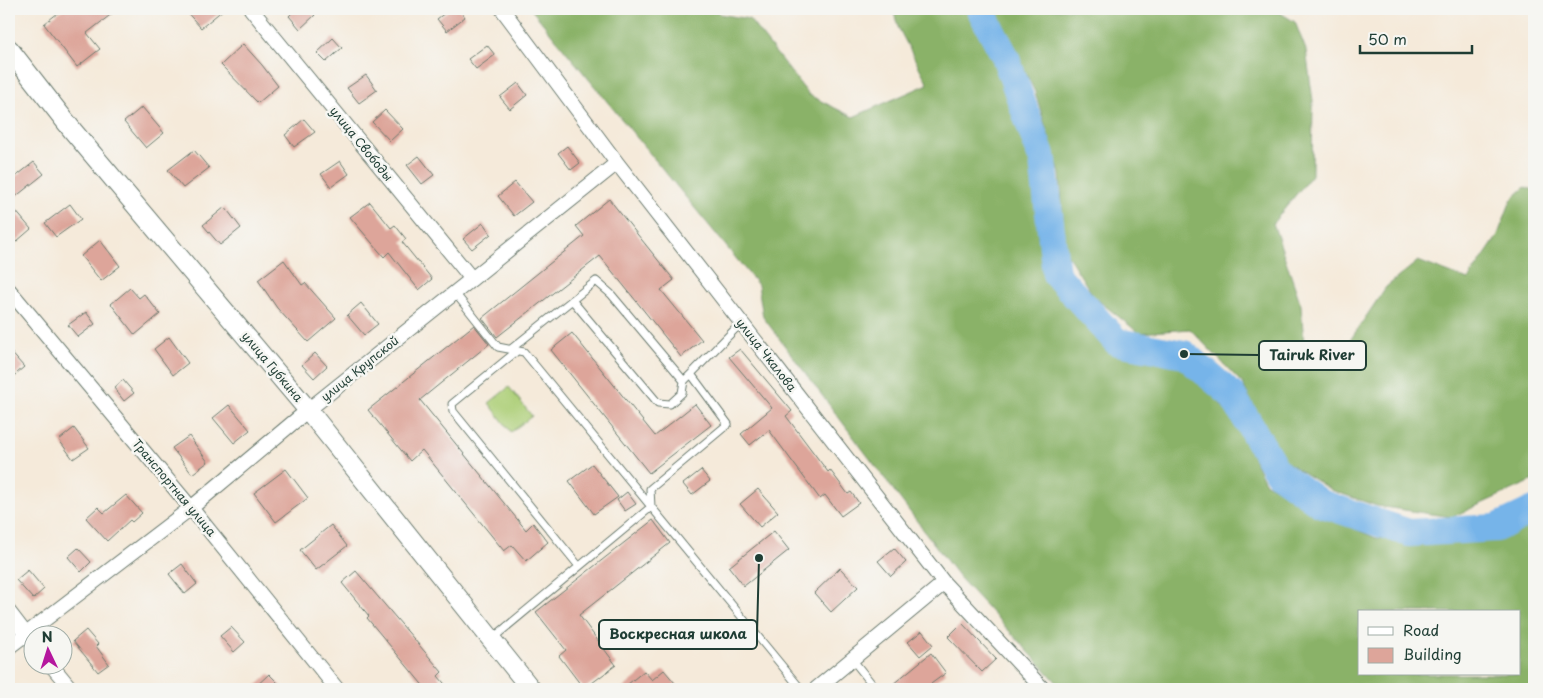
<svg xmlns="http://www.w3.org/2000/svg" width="1543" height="698" viewBox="0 0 1543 698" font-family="'Playpen Sans',sans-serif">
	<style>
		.green { fill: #adcf78; stroke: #668656 }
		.forest { fill: #8ab268; stroke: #54784e; fill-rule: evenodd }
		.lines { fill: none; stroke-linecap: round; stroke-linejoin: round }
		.river { stroke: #76b4e9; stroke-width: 28 }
		.building { fill: #dda59a }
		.lane-casing { stroke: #6a7a6e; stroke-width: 9 }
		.street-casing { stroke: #6a7a6e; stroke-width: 16 }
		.secondary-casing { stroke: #6a7a6e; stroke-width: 21 }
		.lane { stroke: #fff; stroke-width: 7 }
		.street { stroke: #fff; stroke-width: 14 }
		.secondary { stroke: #fff; stroke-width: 19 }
		.labels { text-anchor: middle; stroke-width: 5; stroke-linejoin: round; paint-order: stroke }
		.street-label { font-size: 12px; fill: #1f3d34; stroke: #f6f6f2 }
		.leader { fill: none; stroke: #1f3d34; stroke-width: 2 }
		.callout-dot { fill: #1f3d34; stroke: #f6f6f2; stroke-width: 2 }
		.callout { fill: #f6f6f2; stroke: #1f3d34; stroke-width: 2 }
		.callout-label { font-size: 14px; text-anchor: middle; font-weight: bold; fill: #1f3d34 }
	</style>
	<rect width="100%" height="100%" fill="#f6f6f2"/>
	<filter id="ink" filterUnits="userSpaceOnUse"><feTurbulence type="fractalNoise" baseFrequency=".02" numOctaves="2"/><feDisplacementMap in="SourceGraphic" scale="10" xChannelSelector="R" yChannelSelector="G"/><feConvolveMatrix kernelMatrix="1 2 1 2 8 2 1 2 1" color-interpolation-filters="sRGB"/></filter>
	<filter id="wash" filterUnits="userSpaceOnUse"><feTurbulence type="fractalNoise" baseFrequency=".0096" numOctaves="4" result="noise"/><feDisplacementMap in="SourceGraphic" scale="20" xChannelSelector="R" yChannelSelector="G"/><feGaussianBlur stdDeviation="1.12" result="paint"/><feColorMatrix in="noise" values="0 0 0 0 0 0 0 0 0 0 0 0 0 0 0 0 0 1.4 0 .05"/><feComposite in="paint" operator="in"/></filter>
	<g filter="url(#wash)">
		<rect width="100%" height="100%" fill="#f5eada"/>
		<path class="green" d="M 509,387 L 532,416 L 511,432 L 489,403 Z"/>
		<path class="forest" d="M 531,9 L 717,9 L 720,14 L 749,19 L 809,95 L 853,117 L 928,84 L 898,27 L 893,9 L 969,9 L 978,22 L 1009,90 L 1033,163 L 1038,236 L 1048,275 L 1097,332 L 1131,356 L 1170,357 L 1211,392 L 1236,423 L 1265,482 L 1319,513 L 1376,538 L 1444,540 L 1508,529 L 1534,520 L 1534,689 L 1063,689 L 959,577 L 763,317 L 758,285 ZM 1359,612 L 1519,612 L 1519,674 L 1359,674 Z
			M 995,9 L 1274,9 L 1295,22 L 1306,50 L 1313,101 L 1312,175 L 1273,223 L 1301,305 L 1306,369 L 1332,367 L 1386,287 L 1418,261 L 1468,280 L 1497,237 L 1511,200 L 1525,187 L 1534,190 L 1534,480 L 1452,517 L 1377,506 L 1331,490 L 1280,458 L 1242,383 L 1190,329 L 1139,333 L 1094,297 L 1065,251 L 1060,174 L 1035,92 Z"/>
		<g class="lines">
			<path class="river" d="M 980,9 L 1005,56 L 1043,161 L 1056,274 L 1117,342 L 1184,354 L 1232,395 L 1278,473 L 1320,503 L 1409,533 L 1496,528 L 1534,510"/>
		</g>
		<g id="blocks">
			<path class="building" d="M 63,9 L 118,9 L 87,33 L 100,49 L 77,67 L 44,24 Z
				M 184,9 L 224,9 L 201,28 Z
				M 296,9 L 309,9 L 315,15 L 300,29 L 289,16 Z
				M 450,9 L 459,9 L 465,17 L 447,31 L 437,19 Z
				M 333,38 L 342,48 L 326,62 L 317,53 Z
				M 243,44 L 262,65 L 278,86 L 258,103 L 221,65 Z
				M 487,45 L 495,55 L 476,69 L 468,59 Z
				M 366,75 L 377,90 L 359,103 L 347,88 Z
				M 518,83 L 527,95 L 510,109 L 500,97 Z
				M 142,107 L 164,133 L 146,148 L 124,122 Z
				M 385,110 L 403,129 L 390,141 L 372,122 Z
				M 304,119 L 315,132 L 294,147 L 285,135 Z
				M 567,146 L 580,163 L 571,170 L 558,153 Z
				M 194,150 L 209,168 L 183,188 L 168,170 Z
				M 419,156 L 434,175 L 422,184 L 407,165 Z
				M 340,161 L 349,174 L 331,187 L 321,174 Z
				M 34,162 L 44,174 L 9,202 L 9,182 Z
				M 515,182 L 532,202 L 514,216 L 498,196 Z
				M 609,199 L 674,280 L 661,290 L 702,340 L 681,357 L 600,256 L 497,337 L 482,318 L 584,236 L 576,226 Z
				M 370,202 L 391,228 L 395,225 L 406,239 L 402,242 L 432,279 L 419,290 L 389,252 L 384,257 L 350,217 Z
				M 9,203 L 31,229 L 9,248 Z
				M 70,204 L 81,219 L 56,237 L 45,223 Z
				M 225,207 L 241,228 L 220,245 L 203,225 Z
				M 483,223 L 491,234 L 472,249 L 463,239 Z
				M 100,240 L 120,266 L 101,281 L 81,256 Z
				M 284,260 L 302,285 L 305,283 L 336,318 L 308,342 L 277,308 L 258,280 Z
				M 130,288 L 139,298 L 144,294 L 160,314 L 135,335 L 111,304 Z
				M 361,303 L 378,324 L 364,335 L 347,315 Z
				M 86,312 L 95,324 L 78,337 L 68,325 Z
				M 474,325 L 489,344 L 420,400 L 526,530 L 533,523 L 548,542 L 526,561 L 512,545 L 504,551 L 422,450 L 410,461 L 368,410 Z
				M 572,333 L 655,436 L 695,404 L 711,425 L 649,473 L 551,350 Z
				M 169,337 L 188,363 L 173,375 L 154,349 Z
				M 740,349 L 792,411 L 786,416 L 828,472 L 830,470 L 848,494 L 851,492 L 859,503 L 841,516 L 825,495 L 820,499 L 769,430 L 750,445 L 741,434 L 772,408 L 729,357 Z
				M 9,350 L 24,367 L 9,380 Z
				M 315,353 L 327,366 L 314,378 L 302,365 Z
				M 123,380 L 134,393 L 124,401 L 114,388 Z
				M 229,405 L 250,430 L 234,443 L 213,418 Z
				M 74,428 L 89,448 L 73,459 L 59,440 Z
				M 189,436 L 208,462 L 192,474 L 172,448 Z
				M 592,464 L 618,497 L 594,514 L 569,481 Z
				M 286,469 L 308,498 L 276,522 L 254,493 Z
				M 701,470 L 710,481 L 692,495 L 683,484 Z
				M 758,489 L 778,512 L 760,527 L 740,504 Z
				M 627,492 L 636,504 L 625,511 L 617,500 Z
				M 126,495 L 142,513 L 132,522 L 130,520 L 107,541 L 86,518 L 98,507 L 104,513 Z
				M 653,520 L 670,543 L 579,615 L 616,665 L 584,689 L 559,656 L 566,650 L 536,612 Z
				M 331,525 L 347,546 L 316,570 L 300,550 Z
				M 774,531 L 789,550 L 744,586 L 729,567 Z
				M 78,548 L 91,562 L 81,572 L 68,557 Z
				M 894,548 L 906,562 L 891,576 L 878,561 Z
				M 182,564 L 197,584 L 185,594 L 169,574 Z
				M 840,568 L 858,587 L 831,612 L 814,593 Z
				M 28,570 L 44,589 L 33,599 L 16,580 Z
				M 356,571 L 442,672 L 438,676 L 449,689 L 426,689 L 367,618 L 369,616 L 342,583 Z
				M 962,623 L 996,659 L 982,672 L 948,637 Z
				M 231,627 L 245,642 L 234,652 L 220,636 Z
				M 86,630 L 98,644 L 96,646 L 109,664 L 98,672 L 73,641 Z
				M 922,631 L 933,645 L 920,656 L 908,642 Z
				M 931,653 L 946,673 L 924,689 L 887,689 Z
				M 664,670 L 680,689 L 622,689 L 644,671 L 652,680 Z
				M 269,674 L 284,689 L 253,689 Z"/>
		</g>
	</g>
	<g filter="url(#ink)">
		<use href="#blocks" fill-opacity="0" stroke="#6a7a6e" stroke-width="1"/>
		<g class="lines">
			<g class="lane-casing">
				<path id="lane" d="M 455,293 L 498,347 L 524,352 L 801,689
					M 572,300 L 658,403 L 670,404 L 682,393 L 684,381
					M 511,349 L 596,281 L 611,294 L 684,381 L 691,374
					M 517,351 L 452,404 L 453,411 L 578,565
					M 493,638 L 651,507 L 650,489 L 728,424 L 691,374 L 741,323
					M 852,659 L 876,689"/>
			</g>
			<g class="street-casing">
				<path id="street" d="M 251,9 L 472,279
					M 502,9 L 617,163 L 944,583 L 1043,689
					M 9,290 L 191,508 L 337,689
					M 9,612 L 32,642
					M 9,647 L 191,508 L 308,410 L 617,163
					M 52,666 L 71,689
					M 816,689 L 944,583"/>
			</g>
			<g class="secondary-casing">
				<path id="secondary" d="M 9,49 L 73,131 L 308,410 L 531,689"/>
			</g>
			<use href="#lane" class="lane"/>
			<use href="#street" class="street"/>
			<use href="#secondary" class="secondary"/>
		</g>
	</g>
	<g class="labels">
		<g class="street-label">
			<text transform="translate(361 144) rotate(51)" y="4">улица Свободы</text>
			<text transform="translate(766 355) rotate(52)" y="4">улица Чкалова</text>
			<text transform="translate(272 367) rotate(50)" y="4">улица Губкина</text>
			<text transform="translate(360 369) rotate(-39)" y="4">улица Крупской</text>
			<text transform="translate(174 488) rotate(50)" y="4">Транспортная улица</text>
		</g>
	</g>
	<path class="leader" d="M1184 354L1259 355M759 558L757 634"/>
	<g class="callout-dot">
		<circle cx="1184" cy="354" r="5"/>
		<circle cx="759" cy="558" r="5"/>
	</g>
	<g class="callout">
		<rect x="1259" y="341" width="107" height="29" rx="5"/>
		<rect x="599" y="620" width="158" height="29" rx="5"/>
	</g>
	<g class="callout-label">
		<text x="1312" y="360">Tairuk River</text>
		<text x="678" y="639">Воскресная школа</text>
	</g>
	<rect width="1543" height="698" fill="none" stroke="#f6f6f2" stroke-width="30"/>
	<rect x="1358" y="610" width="162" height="65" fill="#f6f6f2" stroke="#a0aca6"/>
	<rect x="1368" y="627" width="25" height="8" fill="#ffffff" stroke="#a0aca6"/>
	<text x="1403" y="636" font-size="15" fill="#1f3d34">Road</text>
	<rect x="1368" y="648" width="25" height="15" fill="#dda59a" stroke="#a0aca6"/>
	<text x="1403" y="660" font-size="15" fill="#1f3d34">Building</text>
	<g transform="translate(48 650) rotate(356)"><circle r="24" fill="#f6f6f2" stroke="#a0aca6"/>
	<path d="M0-4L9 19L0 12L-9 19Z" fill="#b5179e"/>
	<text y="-8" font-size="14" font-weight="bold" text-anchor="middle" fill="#1f3d34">N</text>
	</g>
	<path d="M1360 45v8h112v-8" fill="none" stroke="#1f3d34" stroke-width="2.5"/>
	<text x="1368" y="45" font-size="15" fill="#1f3d34" stroke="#f6f6f2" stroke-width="4" paint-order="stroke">50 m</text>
</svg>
